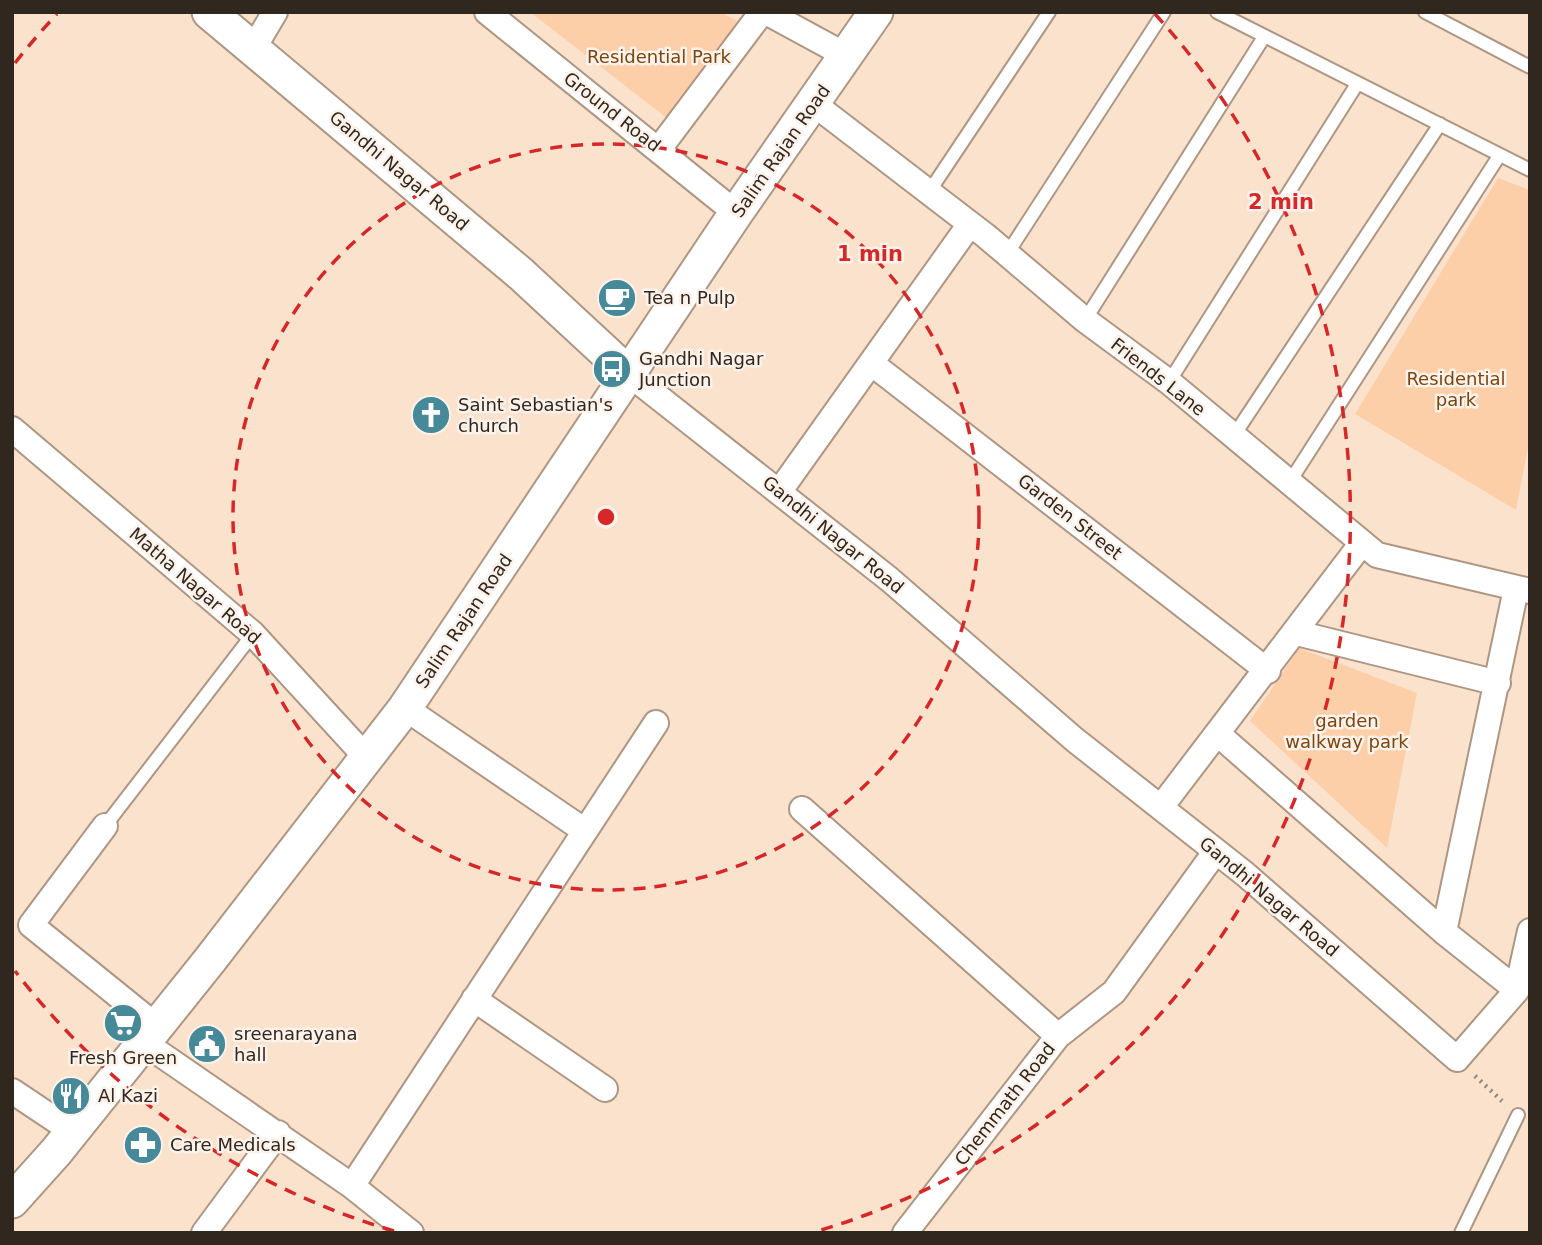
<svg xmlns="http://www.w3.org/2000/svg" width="1542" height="1245" viewBox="0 0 1542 1245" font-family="'DejaVu Sans',sans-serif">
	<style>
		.green { fill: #fccfa9 }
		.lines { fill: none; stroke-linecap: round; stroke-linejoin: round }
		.lane-casing { stroke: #ad9683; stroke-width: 16 }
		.street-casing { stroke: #ad9683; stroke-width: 28 }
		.secondary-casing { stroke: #ad9683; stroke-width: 37 }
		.path { stroke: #958475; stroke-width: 4.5; stroke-dasharray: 2 5; stroke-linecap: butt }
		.lane { stroke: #fff; stroke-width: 12 }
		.street { stroke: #fff; stroke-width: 24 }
		.secondary { stroke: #fff; stroke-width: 33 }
		.ring { fill: none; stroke: #d62828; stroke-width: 3.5; stroke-dasharray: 12 9 }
		.labels { text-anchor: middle; stroke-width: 5; stroke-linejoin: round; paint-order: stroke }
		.park-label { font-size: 18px; fill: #794610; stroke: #fdf2ea }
		.street-label { font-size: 18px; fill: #30271f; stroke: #fdf2ea }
		.poi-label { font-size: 18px; fill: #30271f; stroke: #fdf2ea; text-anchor: start }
		.centre { fill: #d62828; stroke: #fdf2ea; stroke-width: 3.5 }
		.ring-label { font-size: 21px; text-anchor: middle; font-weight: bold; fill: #d62828; stroke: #fdf2ea; stroke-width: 5; stroke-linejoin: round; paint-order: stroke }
	</style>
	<rect width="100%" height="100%" fill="#fbe2cd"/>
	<path class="green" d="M 530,12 L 720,12 L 738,21 L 668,119 Z
		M 1498,178 L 1530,190 L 1530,437 L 1516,510 L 1355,414 Z
		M 1299,648 L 1417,693 L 1387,848 L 1250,721 Z"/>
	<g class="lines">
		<g class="lane-casing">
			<path id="lane" d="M 1217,12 L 1530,170
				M 1425,12 L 1530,67
				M 929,192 L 1049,12
				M 1007,254 L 1164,12
				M 1085,320 L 1264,37
				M 1169,382 L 1357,84
				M 1233,437 L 1440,124
				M 1289,483 L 1499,156
				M 105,826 L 253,634
				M 1461,1233 L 1518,1115"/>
		</g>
		<g class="street-casing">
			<path id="street" d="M 487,12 L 736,213
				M 766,12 L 847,56
				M 253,49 L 275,12
				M 814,104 L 986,236 L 1085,320 L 1169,382 L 1377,555 L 1530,591
				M 659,149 L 762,12
				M 871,363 L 1268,671
				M 629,374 L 889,579 L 1075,740 L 1245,874 L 1457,1059 L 1517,990 L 1530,931
				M 12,429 L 253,634 L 366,757
				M 779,492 L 970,224
				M 1297,633 L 1498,683
				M 405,708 L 585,831
				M 1219,735 L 1444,932 L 1517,990
				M 1161,807 L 1362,543
				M 802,809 L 1058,1036
				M 105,826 L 31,925 L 156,1026
				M 1444,932 L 1516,589
				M 474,999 L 605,1089
				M 143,1042 L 352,1186 L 411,1233
				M 12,1091 L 72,1131
				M 352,1186 L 656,723
				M 204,1233 L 278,1133
				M 905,1233 L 1058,1036 L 1114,992 L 1216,851"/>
		</g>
		<g class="secondary-casing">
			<path id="secondary" d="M 209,12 L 521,274 L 629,374
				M 12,1201 L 56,1152 L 210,960 L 405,708 L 736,213 L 876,12"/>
		</g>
		<path class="path" d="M 1475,1076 L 1502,1101"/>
		<use href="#lane" class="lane"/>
		<use href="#street" class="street"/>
		<use href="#secondary" class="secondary"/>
	</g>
	<g class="ring">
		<circle cx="606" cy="517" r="373"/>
		<path d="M394 1231A745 745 0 0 1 15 971M15 63A745 745 0 0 1 57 14M1155 14A745 745 0 0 1 818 1231"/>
	</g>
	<defs>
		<g id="cafe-disc" transform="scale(2.0125)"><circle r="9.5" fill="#468999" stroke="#fdf2ea"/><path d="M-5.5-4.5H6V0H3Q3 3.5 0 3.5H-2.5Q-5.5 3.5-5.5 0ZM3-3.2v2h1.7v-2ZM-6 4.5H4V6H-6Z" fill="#fff"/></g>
		<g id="bus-disc" transform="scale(2.0125)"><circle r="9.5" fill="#468999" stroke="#fdf2ea"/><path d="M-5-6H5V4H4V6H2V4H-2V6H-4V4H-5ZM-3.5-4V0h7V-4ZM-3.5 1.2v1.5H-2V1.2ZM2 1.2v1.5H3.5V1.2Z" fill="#fff"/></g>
		<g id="church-disc" transform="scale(2.0125)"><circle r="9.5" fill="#468999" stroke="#fdf2ea"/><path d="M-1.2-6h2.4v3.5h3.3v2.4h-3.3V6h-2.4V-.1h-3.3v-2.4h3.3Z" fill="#fff"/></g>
		<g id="supermarket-disc" transform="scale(2.0125)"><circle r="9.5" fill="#468999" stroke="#fdf2ea"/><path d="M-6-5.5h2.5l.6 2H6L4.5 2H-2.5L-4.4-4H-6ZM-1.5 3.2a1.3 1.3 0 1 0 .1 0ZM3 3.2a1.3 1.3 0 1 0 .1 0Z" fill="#fff"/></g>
		<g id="civic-disc" transform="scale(2.0125)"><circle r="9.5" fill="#468999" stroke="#fdf2ea"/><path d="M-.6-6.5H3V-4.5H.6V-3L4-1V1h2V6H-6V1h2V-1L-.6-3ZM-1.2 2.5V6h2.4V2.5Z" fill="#fff"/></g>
		<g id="restaurant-disc" transform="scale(2.0125)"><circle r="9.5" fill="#468999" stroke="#fdf2ea"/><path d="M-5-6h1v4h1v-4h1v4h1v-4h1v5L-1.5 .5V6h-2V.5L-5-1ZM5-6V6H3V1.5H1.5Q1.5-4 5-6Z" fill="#fff"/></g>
		<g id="pharmacy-disc" transform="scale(2.0125)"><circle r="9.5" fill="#468999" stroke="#fdf2ea"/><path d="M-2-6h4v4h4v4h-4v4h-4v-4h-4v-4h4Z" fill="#fff"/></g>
	</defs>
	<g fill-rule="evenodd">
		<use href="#cafe-disc" x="617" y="298"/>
		<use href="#bus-disc" x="612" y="369"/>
		<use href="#church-disc" x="431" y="415"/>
		<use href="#supermarket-disc" x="123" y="1023"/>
		<use href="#civic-disc" x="207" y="1044"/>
		<use href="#restaurant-disc" x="71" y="1096"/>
		<use href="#pharmacy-disc" x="143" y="1145"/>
	</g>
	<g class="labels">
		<g class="park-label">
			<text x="659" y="63">Residential Park</text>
			<text x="1456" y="385">Residential<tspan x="1456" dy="21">park</tspan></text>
			<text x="1347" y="727">garden<tspan x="1347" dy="21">walkway park</tspan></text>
		</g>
		<g class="street-label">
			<text transform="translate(612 112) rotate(38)" y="6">Ground Road</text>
			<text transform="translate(781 151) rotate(-55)" y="6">Salim Rajan Road</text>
			<text transform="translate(399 171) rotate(40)" y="6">Gandhi Nagar Road</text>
			<text transform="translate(1158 377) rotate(38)" y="6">Friends Lane</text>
			<text transform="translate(1070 517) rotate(38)" y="6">Garden Street</text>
			<text transform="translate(833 535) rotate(39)" y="6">Gandhi Nagar Road</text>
			<text transform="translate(195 586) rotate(41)" y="6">Matha Nagar Road</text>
			<text transform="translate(464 621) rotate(-56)" y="6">Salim Rajan Road</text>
			<text transform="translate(1269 897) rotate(40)" y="6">Gandhi Nagar Road</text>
			<text transform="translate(1005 1104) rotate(-52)" y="6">Chemmath Road</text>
		</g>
		<g class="poi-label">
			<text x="644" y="304">Tea n Pulp</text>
			<text x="639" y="365">Gandhi Nagar<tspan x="639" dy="21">Junction</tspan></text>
			<text x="458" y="411">Saint Sebastian's<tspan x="458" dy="21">church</tspan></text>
			<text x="234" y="1040">sreenarayana<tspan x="234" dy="21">hall</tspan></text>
			<text x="123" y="1064" text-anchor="middle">Fresh Green</text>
			<text x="98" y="1102">Al Kazi</text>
			<text x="170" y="1151">Care Medicals</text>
		</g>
	</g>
	<circle cx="606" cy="517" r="10" class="centre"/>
	<g class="ring-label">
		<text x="1281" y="209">2 min</text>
		<text x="870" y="261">1 min</text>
	</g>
	<rect width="1542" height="1245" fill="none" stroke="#30271f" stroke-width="28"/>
</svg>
